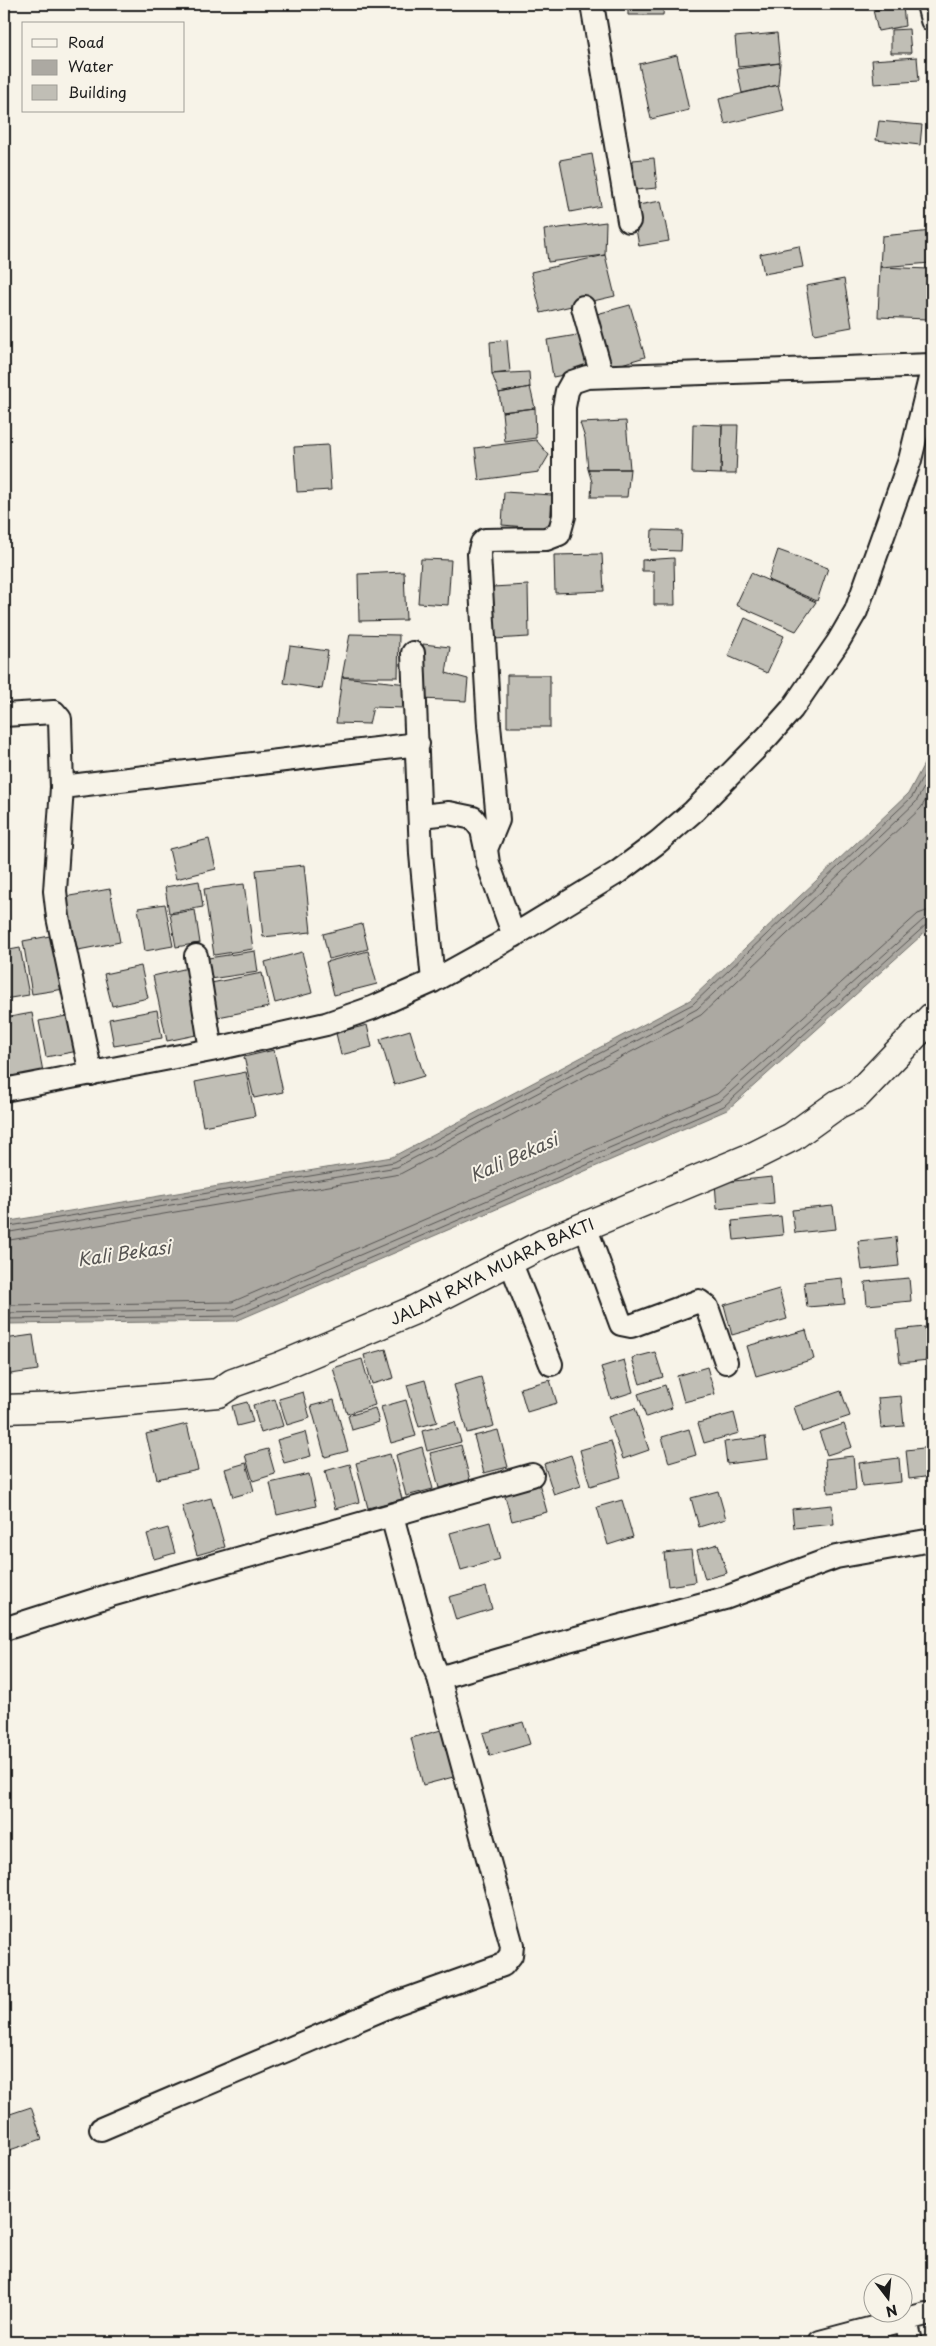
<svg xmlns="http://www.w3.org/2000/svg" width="936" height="2346" viewBox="0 0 936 2346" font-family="'Playpen Sans',sans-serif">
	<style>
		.water { fill: #aca9a2; stroke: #72716c }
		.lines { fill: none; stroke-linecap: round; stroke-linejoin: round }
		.shore { stroke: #565452; stroke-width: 1 }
		.building { fill: #c0beb5; stroke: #1c1c1c }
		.minor-casing { stroke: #1c1c1c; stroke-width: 26 }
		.primary-casing { stroke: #1c1c1c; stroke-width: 31 }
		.minor { stroke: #f7f3e8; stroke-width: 22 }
		.primary { stroke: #f7f3e8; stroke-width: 28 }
		.labels { text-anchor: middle; stroke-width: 4; stroke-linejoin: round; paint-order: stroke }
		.street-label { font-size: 16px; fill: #1c1c1c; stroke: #f7f3e8 }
		.water-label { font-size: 18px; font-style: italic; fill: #565452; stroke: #f7f3e8 }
	</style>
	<rect width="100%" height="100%" fill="#f7f3e8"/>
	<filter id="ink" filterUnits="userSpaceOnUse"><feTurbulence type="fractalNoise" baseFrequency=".02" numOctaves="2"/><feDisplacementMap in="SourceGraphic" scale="10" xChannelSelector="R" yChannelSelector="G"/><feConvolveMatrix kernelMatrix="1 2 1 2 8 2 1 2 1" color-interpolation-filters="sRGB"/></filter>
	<g filter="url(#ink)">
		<path class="water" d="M 932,749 L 932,926 L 727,1110 L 236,1321 L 4,1324 L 4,1222 L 392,1157 L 690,1000 L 908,794 Z"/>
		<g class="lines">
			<path class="shore" d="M 4,1227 L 394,1162 L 693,1004 L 912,797 L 932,760
				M 4,1233 L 397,1167 L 697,1009 L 916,802 L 932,773
				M 4,1241 L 400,1174 L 701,1015 L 921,808 L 932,789
				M 4,1305 L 232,1302 L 717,1094 L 918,914 L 932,909
				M 4,1313 L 234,1309 L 721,1100 L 923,920 L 932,917
				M 4,1319 L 235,1316 L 724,1106 L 927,924 L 932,923"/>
		</g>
		<path class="building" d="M 628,4 L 664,4 L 663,15 L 628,15 Z
			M 903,6 L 905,26 L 878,31 L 873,10 Z
			M 909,29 L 911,53 L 891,53 L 891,30 Z
			M 777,33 L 780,63 L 738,67 L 735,37 Z
			M 677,55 L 689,110 L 651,119 L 639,64 Z
			M 917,57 L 919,81 L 874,84 L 872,60 Z
			M 780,63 L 778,85 L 742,93 L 737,69 Z
			M 778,85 L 784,110 L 725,124 L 719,99 Z
			M 879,121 L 922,125 L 920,145 L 876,140 Z
			M 592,154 L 601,206 L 570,212 L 560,160 Z
			M 654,158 L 657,188 L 635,190 L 633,160 Z
			M 661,201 L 669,241 L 639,246 L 632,206 Z
			M 606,222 L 605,255 L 548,262 L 544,230 Z
			M 932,231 L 931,263 L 880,267 L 882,236 Z
			M 799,246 L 803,267 L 764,274 L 760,254 Z
			M 605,255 L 615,296 L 541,313 L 531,272 Z
			M 880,267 L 929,269 L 927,319 L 878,317 Z
			M 844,279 L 852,327 L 814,334 L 806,286 Z
			M 630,305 L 645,357 L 608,368 L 593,315 Z
			M 583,334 L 590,370 L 553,377 L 547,340 Z
			M 507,340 L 510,372 L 492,374 L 490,342 Z
			M 529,372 L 530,387 L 499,393 L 492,374 Z
			M 530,387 L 535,408 L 502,412 L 499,393 Z
			M 535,408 L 536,438 L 505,442 L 502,412 Z
			M 626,421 L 630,469 L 588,469 L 585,438 L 580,423 Z
			M 693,424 L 722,425 L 721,474 L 692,473 Z
			M 722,425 L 738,425 L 736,474 L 721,474 Z
			M 536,440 L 549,455 L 539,472 L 479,480 L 475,448 Z
			M 328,445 L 331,490 L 297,492 L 294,447 Z
			M 588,469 L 630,469 L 627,497 L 591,497 L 592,482 Z
			M 504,492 L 552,495 L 550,529 L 502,525 Z
			M 652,530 L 682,531 L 681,551 L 651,550 Z
			M 778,550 L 828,568 L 817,601 L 768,580 Z
			M 602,554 L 604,591 L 555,593 L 554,555 Z
			M 674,558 L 675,605 L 654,605 L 654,571 L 642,571 L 642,560 Z
			M 421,559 L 451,560 L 448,605 L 418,603 Z
			M 404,572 L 406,620 L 359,621 L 358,574 Z
			M 751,573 L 816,602 L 796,631 L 736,605 Z
			M 528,585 L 529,637 L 494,639 L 492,587 Z
			M 745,618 L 784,636 L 767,673 L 728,656 Z
			M 350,634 L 399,635 L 398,677 L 342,677 Z
			M 423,644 L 450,647 L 446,673 L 468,679 L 466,701 L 421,699 Z
			M 290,646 L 328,651 L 322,689 L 284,683 Z
			M 507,675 L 550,675 L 550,727 L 507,727 Z
			M 342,677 L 408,684 L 404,708 L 373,707 L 369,724 L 336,723 Z
			M 209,839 L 216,869 L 176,879 L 169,849 Z
			M 304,865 L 311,932 L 263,937 L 256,870 Z
			M 199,881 L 203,907 L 169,913 L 165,887 Z
			M 244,884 L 253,949 L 214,955 L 204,889 Z
			M 110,889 L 120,942 L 73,951 L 64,897 Z
			M 165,904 L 173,946 L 145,951 L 138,908 Z
			M 195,910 L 200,943 L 176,947 L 170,914 Z
			M 362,924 L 368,949 L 329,959 L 323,934 Z
			M 55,935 L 64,989 L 32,994 L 23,941 Z
			M 20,948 L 29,995 L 4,999 L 4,951 Z
			M 255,951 L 258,972 L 210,979 L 208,958 Z
			M 368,951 L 377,984 L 334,995 L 326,962 Z
			M 302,952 L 312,993 L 275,1003 L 265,962 Z
			M 141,966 L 148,998 L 112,1006 L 104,974 Z
			M 188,968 L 201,1034 L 167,1041 L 153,976 Z
			M 262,973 L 269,1007 L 218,1017 L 211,983 Z
			M 157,1010 L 162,1038 L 114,1046 L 109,1019 Z
			M 32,1013 L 44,1077 L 4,1084 L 4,1018 Z
			M 72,1015 L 78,1051 L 46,1057 L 39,1021 Z
			M 367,1025 L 372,1047 L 341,1055 L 336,1033 Z
			M 410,1030 L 424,1076 L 394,1085 L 380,1039 Z
			M 274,1050 L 283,1092 L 254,1098 L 244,1057 Z
			M 246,1072 L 255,1116 L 203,1126 L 195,1082 Z
			M 4,1146 L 8,1165 L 4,1166 Z
			M 772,1177 L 774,1203 L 717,1209 L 715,1183 Z
			M 833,1206 L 836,1229 L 795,1233 L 792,1210 Z
			M 781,1216 L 783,1235 L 734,1240 L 732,1221 Z
			M 896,1237 L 899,1266 L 862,1270 L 858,1241 Z
			M 842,1278 L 845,1304 L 807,1307 L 804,1282 Z
			M 909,1278 L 911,1301 L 867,1305 L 865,1282 Z
			M 779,1289 L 787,1319 L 732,1335 L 724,1305 Z
			M 925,1327 L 928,1360 L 900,1363 L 896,1330 Z
			M 806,1330 L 814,1359 L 756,1376 L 747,1346 Z
			M 33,1335 L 38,1370 L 4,1375 L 4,1339 Z
			M 386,1349 L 394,1378 L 372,1384 L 364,1355 Z
			M 655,1352 L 663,1377 L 640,1384 L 632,1358 Z
			M 362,1359 L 375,1405 L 347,1414 L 333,1368 Z
			M 624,1360 L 633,1392 L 611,1399 L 601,1367 Z
			M 707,1367 L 715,1394 L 684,1402 L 677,1376 Z
			M 481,1377 L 494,1426 L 467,1433 L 454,1385 Z
			M 425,1380 L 437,1422 L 419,1427 L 407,1385 Z
			M 550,1380 L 557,1403 L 527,1412 L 520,1388 Z
			M 665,1385 L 672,1408 L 646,1417 L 638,1394 Z
			M 841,1391 L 850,1416 L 802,1432 L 794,1407 Z
			M 303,1392 L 310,1418 L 287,1425 L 279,1399 Z
			M 901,1396 L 904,1426 L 881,1428 L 878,1398 Z
			M 275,1399 L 283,1426 L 261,1433 L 253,1405 Z
			M 334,1400 L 348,1451 L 325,1457 L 311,1406 Z
			M 406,1400 L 416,1436 L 391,1443 L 381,1407 Z
			M 247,1402 L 253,1422 L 237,1426 L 232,1406 Z
			M 375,1408 L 379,1422 L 352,1430 L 348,1416 Z
			M 635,1408 L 649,1450 L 623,1459 L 608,1417 Z
			M 734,1413 L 739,1433 L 704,1443 L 698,1423 Z
			M 455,1422 L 461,1442 L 427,1451 L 422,1431 Z
			M 187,1424 L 198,1470 L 157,1479 L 146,1434 Z
			M 844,1424 L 852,1447 L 827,1455 L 819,1432 Z
			M 689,1429 L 696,1455 L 669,1463 L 662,1437 Z
			M 498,1430 L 508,1467 L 484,1473 L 474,1436 Z
			M 305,1432 L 311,1456 L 284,1463 L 277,1440 Z
			M 765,1437 L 768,1459 L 727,1464 L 724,1442 Z
			M 611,1441 L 621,1477 L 590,1486 L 580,1450 Z
			M 461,1445 L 470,1480 L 439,1488 L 430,1453 Z
			M 422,1447 L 433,1489 L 406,1496 L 396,1455 Z
			M 932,1447 L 932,1476 L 909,1479 L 906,1450 Z
			M 268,1449 L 275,1474 L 253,1481 L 245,1455 Z
			M 390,1454 L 402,1499 L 368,1508 L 356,1463 Z
			M 571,1455 L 581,1486 L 554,1495 L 544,1464 Z
			M 853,1456 L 856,1490 L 828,1493 L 825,1459 Z
			M 899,1458 L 901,1482 L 862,1486 L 859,1463 Z
			M 246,1463 L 254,1491 L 233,1497 L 225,1469 Z
			M 350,1464 L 359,1502 L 335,1509 L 325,1471 Z
			M 309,1474 L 316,1506 L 277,1515 L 270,1483 Z
			M 539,1483 L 547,1512 L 512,1521 L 504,1493 Z
			M 718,1491 L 726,1519 L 699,1527 L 691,1498 Z
			M 211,1498 L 225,1547 L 197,1555 L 182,1506 Z
			M 622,1500 L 633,1537 L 608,1545 L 597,1507 Z
			M 832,1505 L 834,1524 L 794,1528 L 792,1509 Z
			M 490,1522 L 500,1559 L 461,1570 L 450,1533 Z
			M 168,1528 L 175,1553 L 154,1559 L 147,1534 Z
			M 718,1544 L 727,1573 L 705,1579 L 697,1550 Z
			M 691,1550 L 695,1582 L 668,1586 L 664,1553 Z
			M 486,1587 L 492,1609 L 456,1620 L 449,1597 Z
			M 523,1722 L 530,1744 L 490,1756 L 483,1733 Z
			M 445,1729 L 457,1776 L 423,1785 L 411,1738 Z
			M 31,2107 L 42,2139 L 4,2152 L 4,2116 Z"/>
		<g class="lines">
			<g class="minor-casing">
				<path id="minor" d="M 592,4 L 629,221
					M 928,4 L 932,20
					M 583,307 L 602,376
					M 413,653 L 421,854 L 433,981
					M 4,715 L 54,712 L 60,719 L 62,787 L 55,891 L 58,917 L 91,1074
					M 62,787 L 418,744
					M 420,816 L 449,813 L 473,818 L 482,830 L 486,849
					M 514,936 L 488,863 L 486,849 L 498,820 L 489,725 L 479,554 L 482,543 L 485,540 L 546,539 L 559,534 L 564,516 L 564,407 L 567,391 L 572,382 L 587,377 L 932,365
					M 196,956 L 211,1050
					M 4,1090 L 211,1050 L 326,1024 L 372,1008 L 433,981 L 498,945 L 618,872 L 658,842 L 694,811 L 768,736 L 792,709 L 838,642 L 856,611 L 910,460 L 932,370
					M 585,1226 L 621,1324 L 631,1326 L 699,1301 L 707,1307 L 726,1362
					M 510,1261 L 551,1364
					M 392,1516 L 432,1662 L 439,1678 L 550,1645 L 725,1598 L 836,1557 L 932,1540
					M 4,1629 L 111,1595 L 532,1475
					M 101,2129 L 397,2003 L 503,1965 L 511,1955 L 512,1946 L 439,1678
					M 906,2320 L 911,2342
					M 820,2342 L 926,2314"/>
			</g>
			<g class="primary-casing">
				<g id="primary">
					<path id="s1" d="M 4,1409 L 61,1407 L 218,1393 L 233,1383 L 281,1366 L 412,1311 L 547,1242 L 754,1156 L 792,1137 L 838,1104 L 857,1095 L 932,1017"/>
				</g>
			</g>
			<use href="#minor" class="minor"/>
			<use href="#primary" class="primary"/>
		</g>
	</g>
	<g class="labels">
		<g class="street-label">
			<text dy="6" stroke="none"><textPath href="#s1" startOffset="515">JALAN RAYA MUARA BAKTI</textPath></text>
		</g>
		<g class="water-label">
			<text transform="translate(514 1158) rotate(-24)" y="6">Kali Bekasi</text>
			<text transform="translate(124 1254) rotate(-8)" y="6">Kali Bekasi</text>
		</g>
	</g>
	<rect width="936" height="2346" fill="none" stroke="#f7f3e8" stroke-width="20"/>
	<rect x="10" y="10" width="916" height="2326" fill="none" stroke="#1c1c1c" stroke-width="2" filter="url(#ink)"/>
	<rect x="22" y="22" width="162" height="90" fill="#f7f3e8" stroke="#9f9d96"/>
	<rect x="32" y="39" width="25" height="8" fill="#f7f3e8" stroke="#9f9d96"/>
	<text x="68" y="48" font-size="15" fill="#1c1c1c">Road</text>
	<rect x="32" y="60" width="25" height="15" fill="#aca9a2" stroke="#9f9d96"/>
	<text x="68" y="72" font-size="15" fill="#1c1c1c">Water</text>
	<rect x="32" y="85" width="25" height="15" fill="#c0beb5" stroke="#9f9d96"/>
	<text x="68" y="98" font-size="15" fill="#1c1c1c">Building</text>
	<g transform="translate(888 2298) rotate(164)"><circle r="24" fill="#f7f3e8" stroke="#9f9d96"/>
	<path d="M0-4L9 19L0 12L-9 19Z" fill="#1c1c1c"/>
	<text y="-8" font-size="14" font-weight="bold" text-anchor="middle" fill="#1c1c1c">N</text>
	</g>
</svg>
